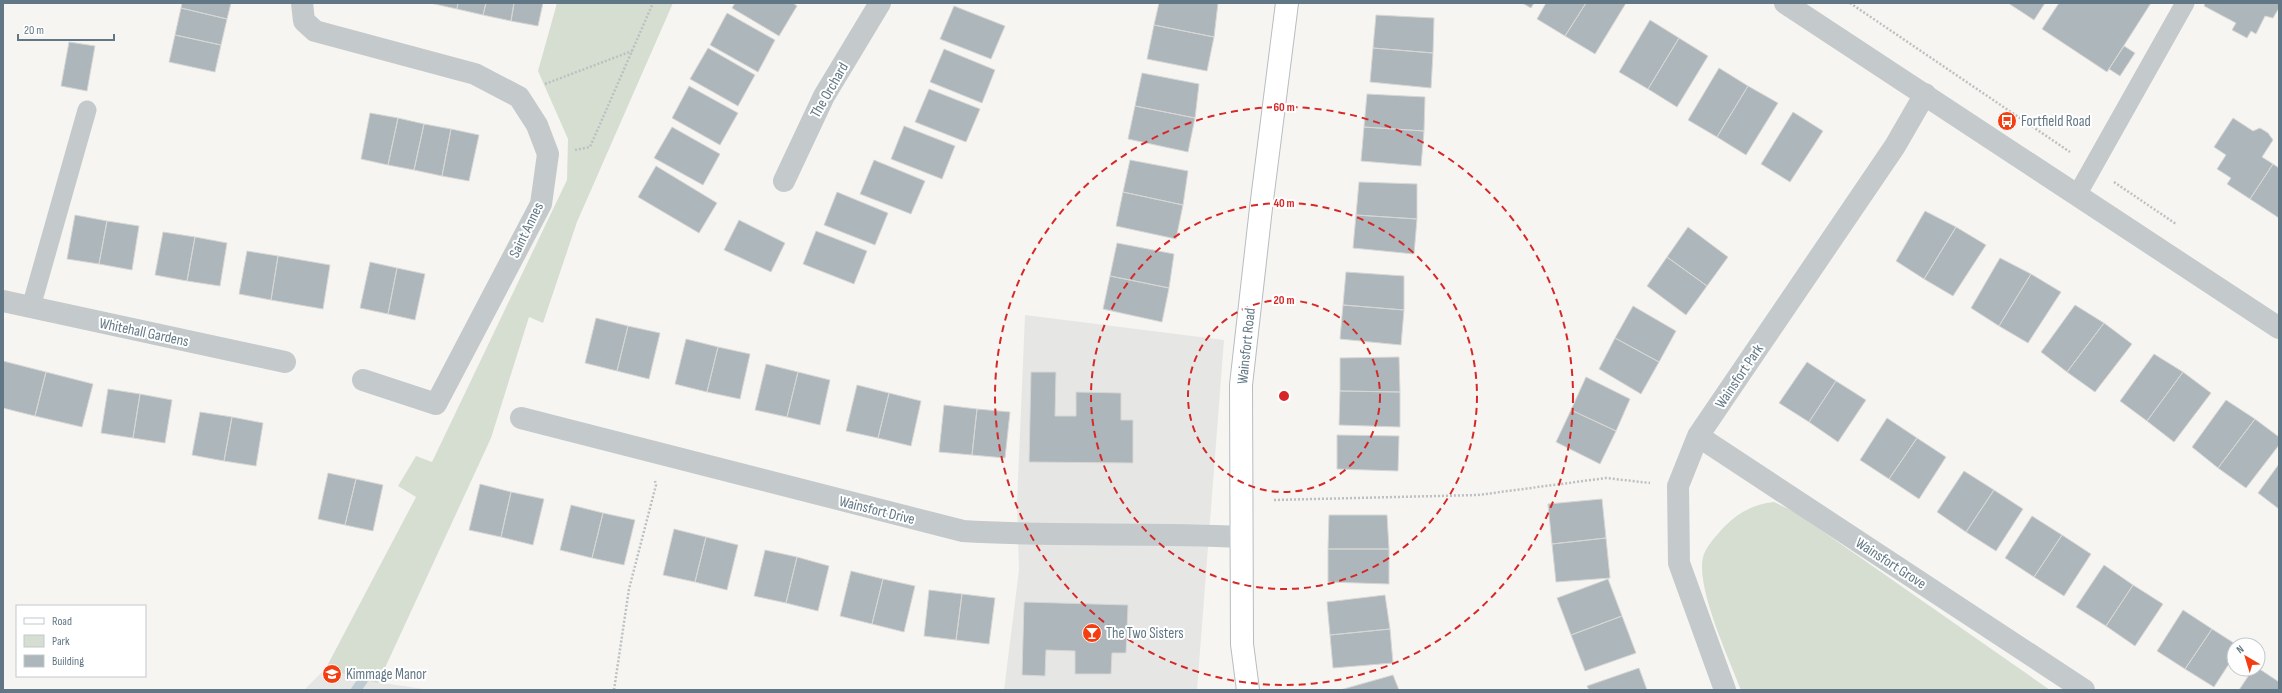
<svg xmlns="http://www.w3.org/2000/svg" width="2282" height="693" viewBox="0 0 2282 693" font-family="'Sofia Sans Condensed',sans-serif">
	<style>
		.built { fill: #e6e7e5 }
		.green { fill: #d6ded2 }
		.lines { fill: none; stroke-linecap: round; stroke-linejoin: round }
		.stream { stroke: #becbd0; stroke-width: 10 }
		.building { fill: #adb6bb; stroke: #d7d7d4 }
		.secondary-casing { stroke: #b6bcc0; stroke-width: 24 }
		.path { stroke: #bdc0c2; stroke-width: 2.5; stroke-dasharray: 2 2; stroke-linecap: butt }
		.service { stroke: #c4c9cb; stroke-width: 19 }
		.minor { stroke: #c4c9cb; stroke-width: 22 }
		.tertiary { stroke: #c4c9cb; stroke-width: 22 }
		.secondary { stroke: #fff; stroke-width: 22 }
		.ring { fill: none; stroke: #d62828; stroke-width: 2; stroke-dasharray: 7 5 }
		.labels { text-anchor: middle; stroke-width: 4; stroke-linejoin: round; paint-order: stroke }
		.street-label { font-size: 15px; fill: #617785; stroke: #fff }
		.poi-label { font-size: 15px; fill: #617785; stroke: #fff; text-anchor: start }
		.centre { fill: #d62828; stroke: #fff; stroke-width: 2 }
		.ring-label { font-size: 12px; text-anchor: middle; font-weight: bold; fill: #d62828; stroke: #fff; stroke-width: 4; stroke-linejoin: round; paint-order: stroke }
	</style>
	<rect width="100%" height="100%" fill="#f6f5f1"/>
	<path class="built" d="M 1025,315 L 1224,340 L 1197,690 L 1004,690 L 1019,570 L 1017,503 Z
		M 326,668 L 363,680 L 430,690 L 304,690 Z"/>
	<path class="green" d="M 557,3 L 673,3 L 577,222 L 543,323 L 529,317 L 491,438 L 378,683 L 363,680 L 326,668 L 416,497 L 398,486 L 416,456 L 432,462 L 567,180 L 568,139 L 538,71 Z
		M 1774,502 L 1795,512 L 2050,690 L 1741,690 C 1730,661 1693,582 1704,554 C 1708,544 1717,535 1724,527 C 1739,512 1754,504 1774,502 Z"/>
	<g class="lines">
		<path class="stream" d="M 356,690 L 363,680"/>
	</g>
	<path class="building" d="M 182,3 L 231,3 L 227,19 L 181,8 Z
		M 430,3 L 458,3 L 457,9 Z
		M 458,3 L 486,3 L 483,15 L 457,9 Z
		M 486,3 L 514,3 L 511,21 L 483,15 Z
		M 514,3 L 543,3 L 538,26 L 511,21 Z
		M 735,3 L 793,3 L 797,6 L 779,36 L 732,8 Z
		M 1159,3 L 1218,3 L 1214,37 L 1154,25 Z
		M 1522,3 L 1534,3 L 1531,8 Z
		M 1546,3 L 1586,3 L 1565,36 L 1537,19 Z
		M 1586,3 L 1626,3 L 1595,54 L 1565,36 Z
		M 2008,3 L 2045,3 L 2034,20 Z
		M 2059,3 L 2151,3 L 2107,72 L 2042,29 Z
		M 2205,3 L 2279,3 L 2279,8 L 2273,18 L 2265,16 L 2256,34 L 2251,31 L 2247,38 L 2232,30 L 2236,23 L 2204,6 Z
		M 954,6 L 1005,26 L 991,59 L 940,39 Z
		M 181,8 L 227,19 L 221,45 L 175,35 Z
		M 727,13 L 775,40 L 758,72 L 710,45 Z
		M 1376,15 L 1434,18 L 1433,53 L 1373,48 Z
		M 1650,20 L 1679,38 L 1648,89 L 1619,72 Z
		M 1154,25 L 1214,37 L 1207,71 L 1147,59 Z
		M 175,35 L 221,45 L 215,72 L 169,62 Z
		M 1679,38 L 1708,56 L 1677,107 L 1648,89 Z
		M 69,42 L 95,46 L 87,91 L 61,86 Z
		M 2124,46 L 2135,53 L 2120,76 L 2109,69 Z
		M 708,48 L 755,75 L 738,106 L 690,79 Z
		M 1373,48 L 1433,53 L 1431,88 L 1370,82 Z
		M 944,49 L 995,70 L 982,103 L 930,82 Z
		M 1719,68 L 1748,86 L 1717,137 L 1688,120 Z
		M 1142,73 L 1199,84 L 1195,118 L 1135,106 Z
		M 689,86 L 738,113 L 720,145 L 672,118 Z
		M 1748,86 L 1778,103 L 1746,155 L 1717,137 Z
		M 929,89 L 980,109 L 966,142 L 915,122 Z
		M 1367,94 L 1425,97 L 1424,131 L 1364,127 Z
		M 1135,106 L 1195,118 L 1188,152 L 1128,139 Z
		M 1793,112 L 1823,131 L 1790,182 L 1761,164 Z
		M 370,113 L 398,118 L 388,165 L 361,159 Z
		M 398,118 L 424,124 L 414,170 L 388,165 Z
		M 2233,118 L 2253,131 L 2260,128 L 2268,133 L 2273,140 L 2262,157 L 2273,164 L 2250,199 L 2227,184 L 2231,178 L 2217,169 L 2226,155 L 2214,147 Z
		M 424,124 L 451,129 L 442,176 L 414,170 Z
		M 904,126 L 955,146 L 942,179 L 891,159 Z
		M 672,127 L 720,154 L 703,185 L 654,158 Z
		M 1364,127 L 1424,131 L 1421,166 L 1361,161 Z
		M 451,129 L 479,135 L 469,181 L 442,176 Z
		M 874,160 L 925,181 L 911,214 L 860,194 Z
		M 1130,160 L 1188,171 L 1183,205 L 1123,192 Z
		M 2273,164 L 2279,168 L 2279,218 L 2250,199 Z
		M 656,166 L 717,203 L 699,233 L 638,197 Z
		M 1359,182 L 1417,184 L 1417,219 L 1356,215 Z
		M 837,192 L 888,213 L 875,245 L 824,225 Z
		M 1123,192 L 1183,205 L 1176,239 L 1116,226 Z
		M 1925,211 L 1956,227 L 1924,279 L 1896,261 Z
		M 75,215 L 107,221 L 99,264 L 67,259 Z
		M 1356,215 L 1417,219 L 1414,254 L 1353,248 Z
		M 739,220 L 785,243 L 771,272 L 724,250 Z
		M 107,221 L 139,226 L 132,270 L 99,264 Z
		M 1688,227 L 1728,257 L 1707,286 L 1667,257 Z
		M 1956,227 L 1986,245 L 1953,296 L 1924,279 Z
		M 816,231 L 867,251 L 854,284 L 803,264 Z
		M 163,232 L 195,237 L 187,281 L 155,275 Z
		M 195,237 L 227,243 L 220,286 L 187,281 Z
		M 1117,243 L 1174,254 L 1169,288 L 1110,276 Z
		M 247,251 L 278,256 L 271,300 L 239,294 Z
		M 278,256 L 330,265 L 323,309 L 271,300 Z
		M 1667,257 L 1707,286 L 1686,315 L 1647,286 Z
		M 2000,258 L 2031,274 L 1999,326 L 1971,308 Z
		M 370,262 L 397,268 L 388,314 L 360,308 Z
		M 397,268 L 425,274 L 415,320 L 388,314 Z
		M 1346,272 L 1404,276 L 1404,310 L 1343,305 Z
		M 2031,274 L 2061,292 L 2028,343 L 1999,326 Z
		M 1110,276 L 1169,288 L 1162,322 L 1103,309 Z
		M 1343,305 L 1404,310 L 1401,345 L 1340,339 Z
		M 2075,305 L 2104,323 L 2067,372 L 2041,352 Z
		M 1633,306 L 1676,331 L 1659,362 L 1615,338 Z
		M 596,318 L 628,326 L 617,371 L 585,363 Z
		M 2104,323 L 2132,344 L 2095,392 L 2067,372 Z
		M 628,326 L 660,333 L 649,379 L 617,371 Z
		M 1615,338 L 1659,362 L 1641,394 L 1599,369 Z
		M 686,339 L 718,347 L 707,392 L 675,384 Z
		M 718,347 L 750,354 L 740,399 L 707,392 Z
		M 2154,354 L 2183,372 L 2147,421 L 2120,401 Z
		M 1399,357 L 1400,392 L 1340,391 L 1340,358 Z
		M 3,361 L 46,372 L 35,416 L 3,408 Z
		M 1807,362 L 1836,381 L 1809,422 L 1779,403 Z
		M 766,364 L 798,372 L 787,417 L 755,410 Z
		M 46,372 L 93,384 L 82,427 L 35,416 Z
		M 798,372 L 830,380 L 820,425 L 787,417 Z
		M 1031,372 L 1056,372 L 1055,416 L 1076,416 L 1076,392 L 1121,393 L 1121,420 L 1133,420 L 1133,463 L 1029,462 Z
		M 2183,372 L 2211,393 L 2174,442 L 2147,421 Z
		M 1586,377 L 1630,399 L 1616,431 L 1571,410 Z
		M 1836,381 L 1866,400 L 1838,442 L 1809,422 Z
		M 857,385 L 889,393 L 878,438 L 846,431 Z
		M 108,389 L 140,394 L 133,438 L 101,433 Z
		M 1340,391 L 1400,392 L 1400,427 L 1339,425 Z
		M 889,393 L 921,401 L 911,446 L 878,438 Z
		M 140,394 L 172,400 L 165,443 L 133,438 Z
		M 2226,400 L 2255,419 L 2218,468 L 2192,447 Z
		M 944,405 L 977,409 L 972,455 L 939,452 Z
		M 977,409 L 1010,412 L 1005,458 L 972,455 Z
		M 1571,410 L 1616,431 L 1600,464 L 1556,442 Z
		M 200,412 L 232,417 L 224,461 L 192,455 Z
		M 232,417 L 263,423 L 256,466 L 224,461 Z
		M 1887,418 L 1917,438 L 1889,479 L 1860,460 Z
		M 2255,419 L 2279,437 L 2279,445 L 2246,488 L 2218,468 Z
		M 1337,435 L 1399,436 L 1398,471 L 1337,469 Z
		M 1917,438 L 1946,457 L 1919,499 L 1889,479 Z
		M 2279,464 L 2279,509 L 2258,493 Z
		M 1964,471 L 1994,490 L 1966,532 L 1937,512 Z
		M 328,473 L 356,479 L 345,525 L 318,519 Z
		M 356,479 L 383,485 L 373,531 L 345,525 Z
		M 480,484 L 511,492 L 501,537 L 469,530 Z
		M 1994,490 L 2023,509 L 1996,551 L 1966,532 Z
		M 511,492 L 544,499 L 533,545 L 501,537 Z
		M 1602,499 L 1606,538 L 1552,544 L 1548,504 Z
		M 571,505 L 603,513 L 592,558 L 560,550 Z
		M 603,513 L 635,520 L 624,565 L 592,558 Z
		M 1329,515 L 1387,515 L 1389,549 L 1328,549 Z
		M 2032,516 L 2062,535 L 2034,577 L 2005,558 Z
		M 674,529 L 706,537 L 695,582 L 663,575 Z
		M 2062,535 L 2091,554 L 2064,596 L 2034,577 Z
		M 706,537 L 738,545 L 727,590 L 695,582 Z
		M 1606,538 L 1610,578 L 1556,582 L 1552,544 Z
		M 1328,549 L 1389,549 L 1389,584 L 1328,582 Z
		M 765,550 L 797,557 L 786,603 L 754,596 Z
		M 797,557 L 829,566 L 818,611 L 786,603 Z
		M 2104,565 L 2133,585 L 2106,626 L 2076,607 Z
		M 851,571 L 883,579 L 872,624 L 840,616 Z
		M 883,579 L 915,586 L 904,632 L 872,624 Z
		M 1608,579 L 1622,616 L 1571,635 L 1557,598 Z
		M 2133,585 L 2163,604 L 2135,646 L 2106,626 Z
		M 929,590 L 962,594 L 956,640 L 924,636 Z
		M 962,594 L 995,598 L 989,644 L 956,640 Z
		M 1385,595 L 1390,629 L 1330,635 L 1327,602 Z
		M 1024,602 L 1128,605 L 1126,653 L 1112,653 L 1111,674 L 1075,674 L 1075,651 L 1046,650 L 1045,676 L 1022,675 Z
		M 2183,610 L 2212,629 L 2185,669 L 2157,651 Z
		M 1622,616 L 1636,653 L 1585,671 L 1571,635 Z
		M 1390,629 L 1393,663 L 1333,668 L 1330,635 Z
		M 2212,629 L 2237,645 L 2234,645 L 2234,656 L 2214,687 L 2185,669 Z
		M 1639,668 L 1647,690 L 1589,690 L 1587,686 Z
		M 2258,668 L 2279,682 L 2279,690 L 2239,690 L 2253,669 Z
		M 1393,675 L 1399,690 L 1340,690 Z"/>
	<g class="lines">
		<g class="secondary-casing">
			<path id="secondary" d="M 1248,690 L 1242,644 L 1241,385 L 1261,208 L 1287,3"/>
		</g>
		<path class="path" d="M 1850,3 L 2070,152
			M 545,84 L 632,51
			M 575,150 L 590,147 L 653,3
			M 2114,182 L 2176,224
			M 1274,500 L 1478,495 L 1606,478 L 1650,483
			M 614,690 L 629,589 L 656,485 L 655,481"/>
		<path class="service" d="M 2077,195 L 2185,3
			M 31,307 L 87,110"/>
		<path class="minor" d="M 302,3 L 304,21 L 315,31 L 475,74 L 519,97 L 537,125 L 548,154 L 541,204 L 436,404 L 363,380
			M 784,181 L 824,96 L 880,3
			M 3,301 L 285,362
			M 521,418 L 963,531 C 1055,537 1149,532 1241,537
			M 1698,436 L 2084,690
			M 1725,690 L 1679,563 L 1678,486 L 1698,436 L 1895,146 L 1925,94"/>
		<path class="tertiary" d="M 1785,3 L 2279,328"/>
		<use href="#secondary" class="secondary"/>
	</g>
	<g class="ring">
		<circle cx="1284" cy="396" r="96"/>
		<circle cx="1284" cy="396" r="193"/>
		<circle cx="1284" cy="396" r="289"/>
	</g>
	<defs>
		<g id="bus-disc" transform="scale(1)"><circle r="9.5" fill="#f43e12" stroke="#fff"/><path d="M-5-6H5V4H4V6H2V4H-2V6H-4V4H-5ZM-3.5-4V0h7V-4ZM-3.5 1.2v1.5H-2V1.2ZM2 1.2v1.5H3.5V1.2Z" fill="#fff"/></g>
		<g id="bar-disc" transform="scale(1)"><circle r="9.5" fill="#f43e12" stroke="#fff"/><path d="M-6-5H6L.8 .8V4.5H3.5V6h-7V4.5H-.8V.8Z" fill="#fff"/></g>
		<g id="university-disc" transform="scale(1)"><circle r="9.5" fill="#f43e12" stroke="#fff"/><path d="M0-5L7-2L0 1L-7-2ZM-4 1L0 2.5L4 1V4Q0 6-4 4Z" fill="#fff"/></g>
	</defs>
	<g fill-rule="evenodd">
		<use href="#bus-disc" x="2007" y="121"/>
		<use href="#bar-disc" x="1092" y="633"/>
		<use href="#university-disc" x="332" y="674"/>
	</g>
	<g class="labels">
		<g class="street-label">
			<text transform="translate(829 90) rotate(-60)" y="5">The Orchard</text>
			<text transform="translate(526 230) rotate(-64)" y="5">Saint Annes</text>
			<text transform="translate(144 332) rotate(12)" y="5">Whitehall Gardens</text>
			<text transform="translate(1246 346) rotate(-84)" y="5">Wainsfort Road</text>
			<text transform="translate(1739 376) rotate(-56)" y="5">Wainsfort Park</text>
			<text transform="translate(877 510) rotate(14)" y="5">Wainsfort Drive</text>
			<text transform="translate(1891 563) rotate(33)" y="5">Wainsfort Grove</text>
		</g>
		<g class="poi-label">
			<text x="2021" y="126">Fortfield Road</text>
			<text x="1106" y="638">The Two Sisters</text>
			<text x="346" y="679">Kimmage Manor</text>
		</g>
	</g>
	<circle cx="1284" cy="396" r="6" class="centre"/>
	<g class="ring-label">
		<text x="1284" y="111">60 m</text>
		<text x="1284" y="207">40 m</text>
		<text x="1284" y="304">20 m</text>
	</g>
	<rect width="2282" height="693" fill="none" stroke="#617785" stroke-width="8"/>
	<rect x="16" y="605" width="130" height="72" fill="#ffffff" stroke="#c0c9ce"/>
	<rect x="24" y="618" width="20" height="6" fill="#ffffff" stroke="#c0c9ce"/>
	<text x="52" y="625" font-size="12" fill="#617785">Road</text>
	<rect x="24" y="635" width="20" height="12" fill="#d6ded2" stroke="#c0c9ce"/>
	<text x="52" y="645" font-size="12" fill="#617785">Park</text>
	<rect x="24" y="655" width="20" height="12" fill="#adb6bb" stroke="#c0c9ce"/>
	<text x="52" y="665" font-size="12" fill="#617785">Building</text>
	<g transform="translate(2246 657) rotate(322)"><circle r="19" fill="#ffffff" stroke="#c0c9ce"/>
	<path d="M0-3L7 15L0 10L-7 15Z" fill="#f43e12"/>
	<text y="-6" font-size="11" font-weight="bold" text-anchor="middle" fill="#617785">N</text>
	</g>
	<path d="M18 34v6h96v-6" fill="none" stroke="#617785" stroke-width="2"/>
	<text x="24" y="34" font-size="12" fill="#617785" stroke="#ffffff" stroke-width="3" paint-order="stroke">20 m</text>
</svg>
